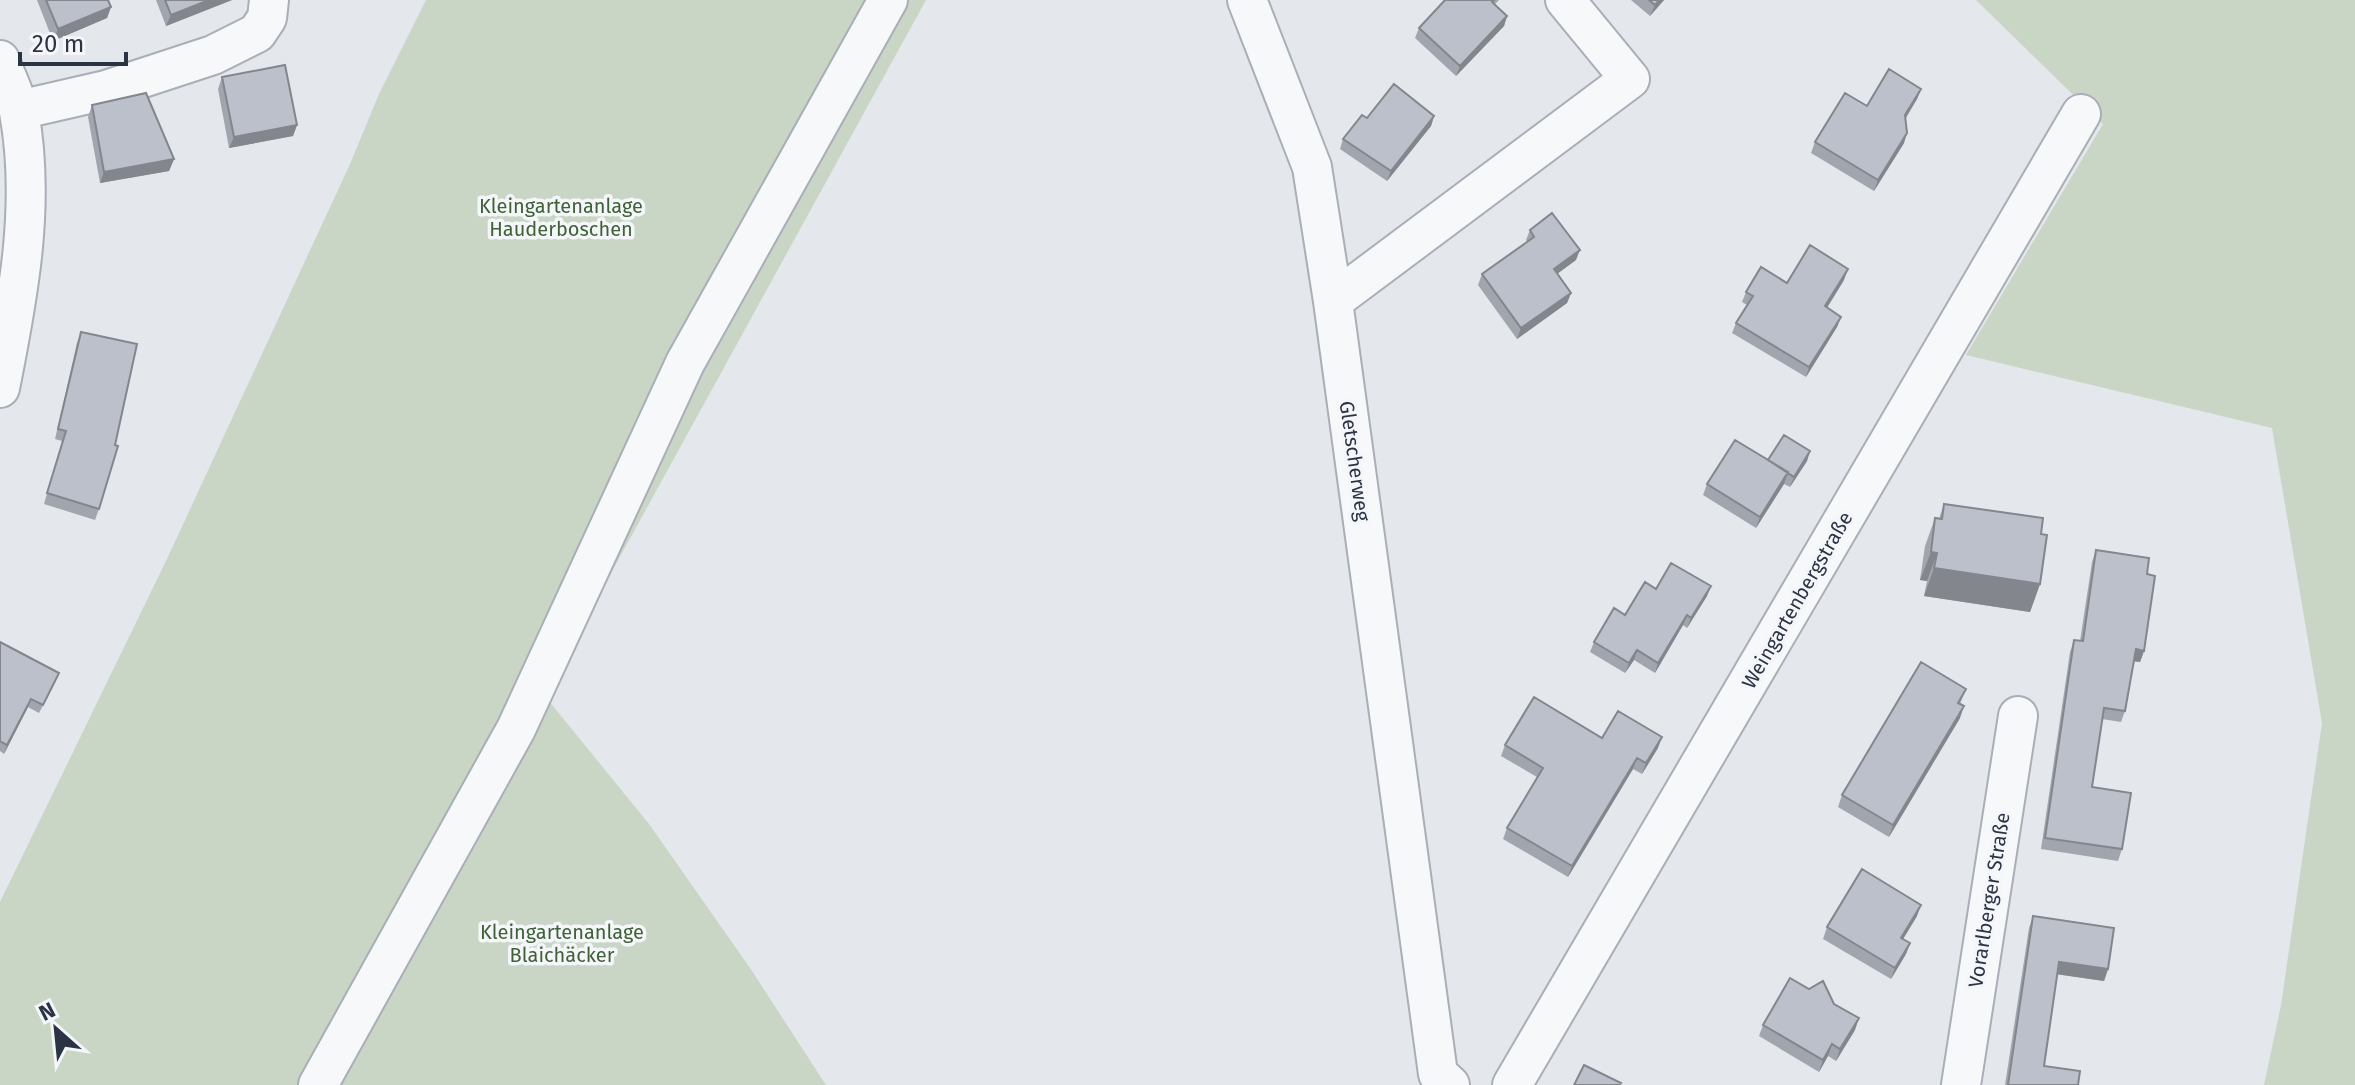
<svg xmlns="http://www.w3.org/2000/svg" width="2355" height="1085" viewBox="0 0 2355 1085" font-family="'Fira Sans',sans-serif">
	<style>
		.green { fill: #c9d6c5 }
		.lines { fill: none; stroke-linecap: round; stroke-linejoin: round }
		.minor-casing { stroke: #a9aeb7; stroke-width: 42 }
		.minor { stroke: #f7f8fa; stroke-width: 38 }
		.wall { fill: #a1a5ae }
		.shaded-wall { fill: #83868d }
		.building { fill: #bbc0ca; stroke: #83868d; stroke-width: 2 }
		.labels { text-anchor: middle; stroke-width: 7; stroke-linejoin: round; paint-order: stroke }
		.park-label { font-size: 20px; fill: #3f6138; stroke: #f4f6f9 }
		.street-label { font-size: 20px; fill: #2b3445; stroke: #f4f6f9 }
	</style>
	<rect width="100%" height="100%" fill="#e4e7ec"/>
	<path class="green" d="M 426,0 L 926,0 L 544,695 L 649,824 L 750,968 L 826,1085 L 0,1085 L 0,902 L 166,561 L 350,164 L 379,94 Z
		M 1976,0 L 2355,0 L 2355,1085 L 2264,1085 L 2281,1005 L 2322,723 L 2272,428 L 1966,355 L 2103,124 Z"/>
	<g class="lines">
		<g class="minor-casing">
			<path id="minor" d="M 1247,0 L 1312,167 L 1333,301
				M 0,60 C 6,77 16,95 19,112 C 36,204 18,298 0,388
				M 19,110 L 106,90 L 213,55 L 257,33 L 267,18 L 269,0
				M 318,1085 L 516,729 L 685,363 L 888,0
				M 1450,1085 L 1438,1074 L 1333,301 L 1630,79 L 1565,0
				M 1512,1085 L 2081,114
				M 1961,1085 L 2018,716"/>
		</g>
		<use href="#minor" class="minor"/>
	</g>
	<path class="wall" d="M 37,0 L 108,0 L 111,7 L 107,18 L 53,41 Z
		M 156,0 L 232,0 L 166,26 Z
		M 1445,0 L 1499,0 L 1495,4 L 1507,16 L 1504,26 L 1456,76 L 1415,38 L 1419,28 Z
		M 1631,0 L 1664,0 L 1650,16 Z
		M 222,77 L 297,125 L 293,136 L 229,148 L 218,89 Z
		M 1921,89 L 1917,99 L 1906,118 L 1904,143 L 1874,191 L 1811,153 L 1815,142 L 1867,106 Z
		M 92,105 L 174,159 L 169,171 L 100,183 L 88,117 Z
		M 1434,116 L 1431,126 L 1387,181 L 1340,149 L 1343,139 L 1367,118 Z
		M 1530,230 L 1576,260 L 1557,274 L 1571,293 L 1567,303 L 1517,339 L 1478,285 L 1482,274 L 1527,242 L 1526,240 Z
		M 1844,280 L 1827,308 L 1841,317 L 1837,327 L 1806,377 L 1732,333 L 1736,323 L 1747,305 L 1742,302 L 1746,292 L 1787,283 Z
		M 81,332 L 99,509 L 95,520 L 44,504 L 62,441 L 55,439 L 77,343 Z
		M 1810,451 L 1807,461 L 1790,487 L 1784,484 L 1756,528 L 1703,495 L 1707,484 L 1768,460 Z
		M 1944,504 L 2041,534 L 2040,584 L 2030,612 L 1924,596 L 1927,581 L 1920,580 L 1925,546 L 1935,518 L 1939,519 Z
		M 2096,550 L 2147,574 L 2144,651 L 2140,662 L 2134,661 L 2125,711 L 2121,722 L 2102,719 L 2092,787 L 2122,849 L 2118,861 L 2041,849 L 2070,652 L 2074,640 L 2080,641 L 2092,562 Z
		M 1656,589 L 1707,596 L 1687,628 L 1683,625 L 1655,673 L 1634,660 L 1625,673 L 1590,652 L 1594,642 Z
		M 0,642 L 56,681 L 39,713 L 28,707 L 4,754 L 0,751 Z
		M 1966,689 L 1960,704 L 1960,718 L 1889,837 L 1838,807 L 1842,795 Z
		M 1602,738 L 1658,748 L 1642,774 L 1633,769 L 1568,877 L 1503,839 L 1507,828 L 1537,777 L 1501,756 L 1505,745 Z
		M 1917,916 L 1903,939 L 1910,943 L 1906,954 L 1891,979 L 1823,939 L 1827,927 Z
		M 2033,916 L 2108,969 L 2104,981 L 2057,974 L 2044,1066 L 2078,1085 L 2005,1085 L 2029,928 Z
		M 1834,1004 L 1855,1030 L 1836,1061 L 1828,1056 L 1819,1072 L 1759,1036 L 1763,1025 Z"/>
	<path class="shaded-wall" d="M 209,0 L 232,0 L 166,26 L 171,15 Z
		M 1659,0 L 1664,0 L 1650,16 L 1655,5 Z
		M 111,7 L 107,18 L 53,41 L 58,29 Z
		M 1507,16 L 1504,26 L 1456,76 L 1460,66 Z
		M 1921,89 L 1917,99 L 1901,125 L 1905,115 Z
		M 1434,116 L 1431,126 L 1387,181 L 1391,171 Z
		M 297,125 L 293,136 L 229,148 L 234,137 Z
		M 1907,133 L 1904,143 L 1874,191 L 1878,180 Z
		M 174,159 L 169,171 L 100,183 L 104,172 Z
		M 1580,250 L 1576,260 L 1550,279 L 1554,269 Z
		M 1848,269 L 1844,280 L 1821,317 L 1825,306 Z
		M 1571,293 L 1567,303 L 1517,339 L 1521,328 Z
		M 1841,317 L 1837,327 L 1806,377 L 1809,367 Z
		M 1810,451 L 1807,461 L 1790,487 L 1794,477 Z
		M 1788,472 L 1784,484 L 1756,528 L 1760,517 Z
		M 1931,552 L 1937,553 L 1927,581 L 1920,580 Z
		M 1934,568 L 2040,584 L 2030,612 L 1924,596 Z
		M 1711,586 L 1707,596 L 1687,628 L 1691,618 Z
		M 1687,615 L 1683,625 L 1655,673 L 1658,663 Z
		M 2136,649 L 2144,651 L 2140,662 L 2131,661 Z
		M 1637,650 L 1634,660 L 1625,673 L 1629,663 Z
		M 31,699 L 28,707 L 4,754 L 7,745 Z
		M 1964,706 L 1960,718 L 1889,837 L 1893,825 Z
		M 1662,737 L 1658,748 L 1642,774 L 1646,763 Z
		M 1637,758 L 1633,769 L 1568,877 L 1572,866 Z
		M 1921,905 L 1917,916 L 1897,949 L 1901,938 Z
		M 1910,943 L 1906,954 L 1891,979 L 1895,968 Z
		M 2059,962 L 2108,969 L 2104,981 L 2055,974 Z
		M 1859,1018 L 1855,1030 L 1836,1061 L 1840,1049 Z
		M 1832,1044 L 1828,1056 L 1819,1072 L 1823,1060 Z"/>
	<path class="building" d="M 46,0 L 108,0 L 111,7 L 58,29 Z
		M 165,0 L 209,0 L 171,15 Z
		M 1445,0 L 1494,0 L 1492,2 L 1507,16 L 1460,66 L 1419,28 Z
		M 1649,0 L 1659,0 L 1655,5 Z
		M 285,65 L 297,125 L 234,137 L 222,77 Z
		M 1889,69 L 1921,89 L 1905,115 L 1907,133 L 1878,180 L 1815,142 L 1845,93 L 1867,106 Z
		M 1394,84 L 1434,116 L 1391,171 L 1343,139 L 1362,115 L 1367,118 Z
		M 146,93 L 174,159 L 104,172 L 92,105 Z
		M 1552,213 L 1580,250 L 1554,269 L 1571,293 L 1521,328 L 1482,274 L 1534,237 L 1530,230 Z
		M 1810,245 L 1848,269 L 1825,306 L 1841,317 L 1809,367 L 1736,323 L 1753,296 L 1746,292 L 1761,267 L 1787,283 Z
		M 81,332 L 137,344 L 115,445 L 118,446 L 99,509 L 47,493 L 66,431 L 58,429 Z
		M 1784,435 L 1810,451 L 1794,477 L 1768,460 Z
		M 1735,440 L 1788,472 L 1760,517 L 1707,484 Z
		M 1944,504 L 2043,518 L 2041,534 L 2047,535 L 2040,584 L 1934,568 L 1937,553 L 1931,552 L 1935,518 L 1942,519 Z
		M 2096,550 L 2149,558 L 2147,574 L 2155,576 L 2144,651 L 2136,649 L 2125,711 L 2104,708 L 2092,787 L 2131,793 L 2122,849 L 2045,838 L 2074,640 L 2083,641 Z
		M 1671,563 L 1711,586 L 1691,618 L 1687,615 L 1658,663 L 1637,650 L 1629,663 L 1594,642 L 1614,608 L 1625,615 L 1645,582 L 1656,589 Z
		M 0,642 L 59,673 L 43,705 L 31,699 L 7,745 L 0,741 Z
		M 1921,662 L 1966,689 L 1958,703 L 1964,706 L 1893,825 L 1842,795 Z
		M 1534,697 L 1602,738 L 1618,711 L 1662,737 L 1646,763 L 1637,758 L 1572,866 L 1507,828 L 1543,768 L 1505,745 Z
		M 1862,869 L 1921,905 L 1901,938 L 1910,943 L 1895,968 L 1827,927 Z
		M 2033,916 L 2114,928 L 2108,969 L 2059,962 L 2044,1066 L 2080,1071 L 2078,1085 L 2008,1085 Z
		M 1790,978 L 1809,989 L 1823,981 L 1834,1004 L 1859,1018 L 1840,1049 L 1832,1044 L 1823,1060 L 1763,1025 Z
		M 1584,1065 L 1621,1083 L 1619,1085 L 1574,1085 Z"/>
	<g class="labels">
		<g class="park-label">
			<text x="561" y="213">Kleingartenanlage<tspan x="561" dy="23">Hauderboschen</tspan></text>
			<text x="562" y="939">Kleingartenanlage<tspan x="562" dy="23">Blaichäcker</tspan></text>
		</g>
		<g class="street-label">
			<text transform="translate(1355 461) rotate(82)" y="7">Gletscherweg</text>
			<text transform="translate(1797 600) rotate(-60)" y="7">Weingartenbergstraße</text>
			<text transform="translate(1989 900) rotate(-81)" y="7">Vorarlberger Straße</text>
		</g>
	</g>
	<g transform="translate(56 1029) rotate(333)" stroke="#f4f6f9" stroke-width="6" paint-order="stroke">
	<path d="M0-6L14 30L0 20L-14 30Z" fill="#2b3445"/>
	<text y="-12" font-size="22" font-weight="bold" text-anchor="middle" fill="#2b3445">N</text>
	</g>
	<path d="M20 52v12h106v-12" fill="none" stroke="#2b3445" stroke-width="4"/>
	<text x="32" y="52" font-size="24" fill="#2b3445" stroke="#f4f6f9" stroke-width="6" paint-order="stroke">20 m</text>
</svg>
